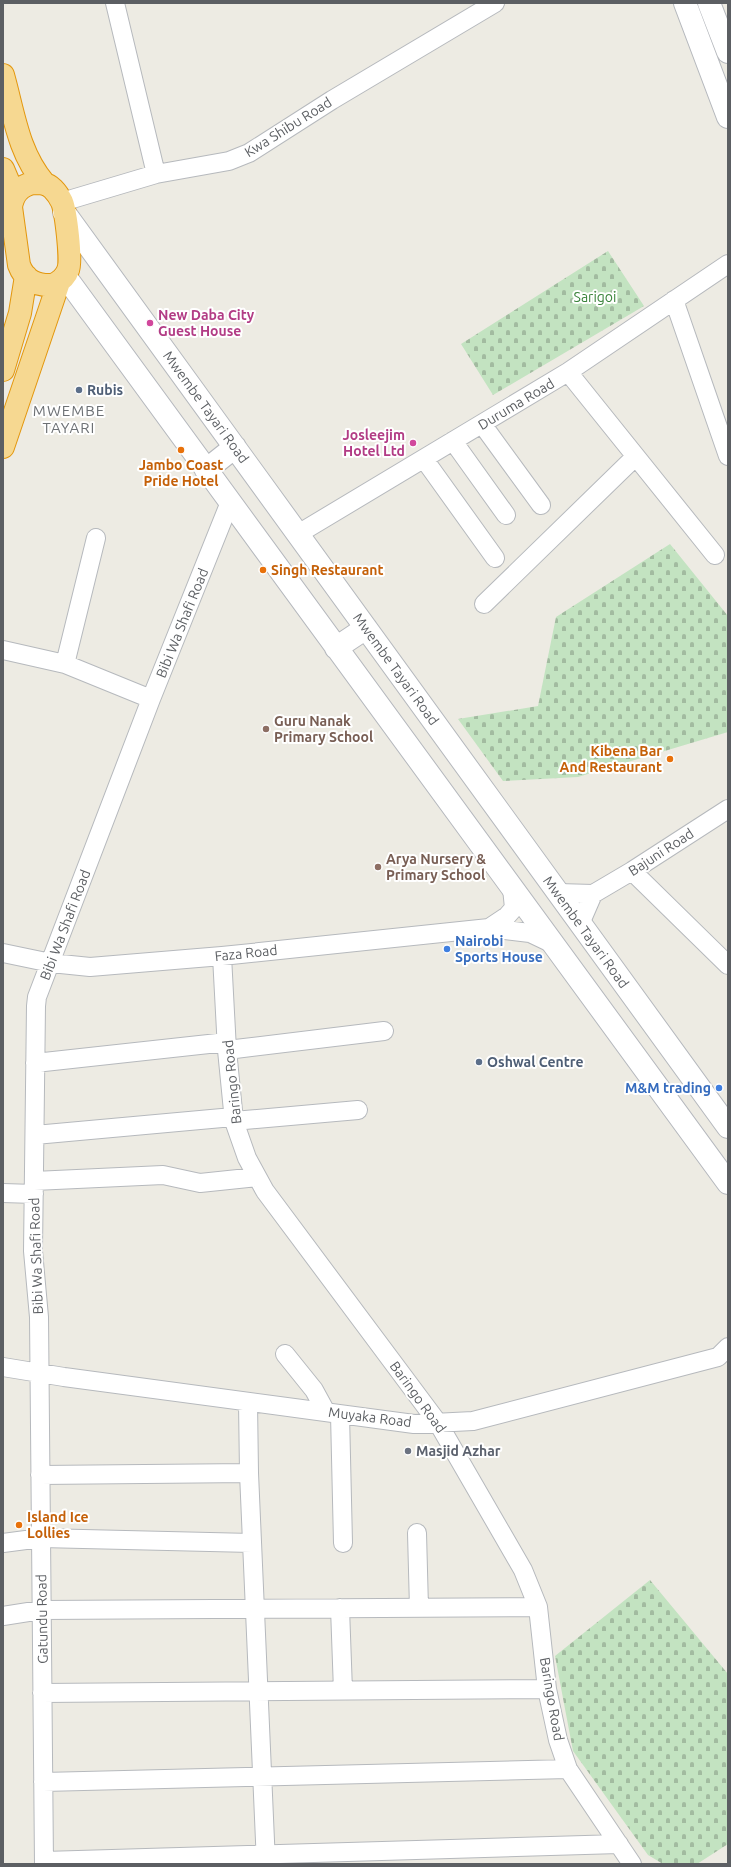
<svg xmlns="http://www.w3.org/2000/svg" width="731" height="1867" viewBox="0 0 731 1867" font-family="Ubuntu,sans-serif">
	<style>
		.cemetery { fill: url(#cemetery-stones) }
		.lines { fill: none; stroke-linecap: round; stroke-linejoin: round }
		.street-casing { stroke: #b6b9bd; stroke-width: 20 }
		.secondary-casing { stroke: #b5b8bd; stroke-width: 24 }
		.highway-casing { stroke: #e3970e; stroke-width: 24 }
		.street { stroke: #fff; stroke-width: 18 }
		.secondary { stroke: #fff; stroke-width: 22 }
		.highway { stroke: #f6d891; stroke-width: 22 }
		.hotel-dot { fill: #d1479c; stroke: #fff; stroke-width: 1.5 }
		.service-dot { fill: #5c6f8a; stroke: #fff; stroke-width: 1.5 }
		.food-dot { fill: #e8710a; stroke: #fff; stroke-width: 1.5 }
		.education-dot { fill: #8d6e63; stroke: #fff; stroke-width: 1.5 }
		.shop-dot { fill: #3f7fe0; stroke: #fff; stroke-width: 1.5 }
		.worship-dot { fill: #6b7280; stroke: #fff; stroke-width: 1.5 }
		.labels { text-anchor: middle; stroke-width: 4; stroke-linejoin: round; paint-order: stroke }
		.street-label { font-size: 14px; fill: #5c5f63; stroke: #fff }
		.park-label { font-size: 14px; fill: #3a833b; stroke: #fff }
		.hotel-label { font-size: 14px; font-weight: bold; fill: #b23c85; stroke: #fff; text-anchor: start }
		.service-label { font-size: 14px; font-weight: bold; fill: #4e5e75; stroke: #fff; text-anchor: start }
		.food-label { font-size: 14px; font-weight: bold; fill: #c56008; stroke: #fff; text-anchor: start }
		.education-label { font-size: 14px; font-weight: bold; fill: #785e54; stroke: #fff; text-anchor: start }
		.shop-label { font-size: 14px; font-weight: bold; fill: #366cbe; stroke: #fff; text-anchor: start }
		.worship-label { font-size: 14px; font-weight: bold; fill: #5b616d; stroke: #fff; text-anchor: start }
		.neighbourhood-label { font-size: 15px; letter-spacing: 1px; fill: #6d7175; stroke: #fff }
	</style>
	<defs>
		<pattern id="cemetery-stones" width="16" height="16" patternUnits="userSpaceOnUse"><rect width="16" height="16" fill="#c3e3c1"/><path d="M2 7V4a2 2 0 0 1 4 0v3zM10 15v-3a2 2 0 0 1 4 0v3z" fill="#a2bba0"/></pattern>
	</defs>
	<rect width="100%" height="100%" fill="#edebe3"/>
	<path class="cemetery" d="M 608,251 L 644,306 L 493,395 L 461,344 Z
		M 670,544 L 728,616 L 728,732 L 578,777 L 503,781 L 458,719 L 538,706 L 556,617 Z
		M 650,1580 L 728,1674 L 728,1844 L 697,1864 L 663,1864 L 648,1855 L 573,1751 L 555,1656 Z"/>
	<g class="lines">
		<g class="street-casing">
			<path id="street" d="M 115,3 L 156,174
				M 62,202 L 156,174 L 229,161 L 249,153 L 332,100 L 495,3
				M 674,300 L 728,456
				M 568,372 L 715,555
				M 482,424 L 541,505
				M 453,441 L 506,515
				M 424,459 L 495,558
				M 298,534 L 568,372 L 728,264
				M 484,604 L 635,457
				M 3,650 L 65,664 L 151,699
				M 65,664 L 96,538
				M 632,871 L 728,965
				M 558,893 L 593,894 L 632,871 L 728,809
				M 580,924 L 593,894
				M 489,928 L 507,916 L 514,908 L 512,888
				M 3,953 L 51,963 L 90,967 L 222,956 L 489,928 L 530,933 L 553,944
				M 222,956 L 227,1050 L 234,1121 L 247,1158 L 265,1191 L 438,1423 L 523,1570 L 538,1607 L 547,1689 L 558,1740 L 568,1769 L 632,1864
				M 227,1050 L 384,1031
				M 35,1063 L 227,1042
				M 234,1121 L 358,1110
				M 35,1135 L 233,1117
				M 34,1181 L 163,1175 L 200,1183 L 257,1177
				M 3,1193 L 34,1194
				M 285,1354 L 314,1390 L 326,1412
				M 3,1367 L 64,1377 L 414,1424 L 473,1421 L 718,1357 L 728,1347
				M 248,1402 L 249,1473 L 266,1864
				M 340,1414 L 343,1543
				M 40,1475 L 249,1473
				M 417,1533 L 419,1608
				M 3,1543 L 41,1538 L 252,1543
				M 340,1608 L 343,1691
				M 3,1616 L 41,1610 L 538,1607
				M 42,1693 L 547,1689
				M 43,1782 L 568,1769
				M 44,1861 L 619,1844
				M 44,1864 L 39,1317 L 33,1251 L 36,1006 L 37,997 L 151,699 L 230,502"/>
		</g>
		<g class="secondary-casing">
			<path id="secondary" d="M 685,3 L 728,117
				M 709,3 L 728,52
				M 64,212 L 728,1127
				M 65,276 L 728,1183
				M 206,470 L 235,447
				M 336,648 L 366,628"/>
		</g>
		<g class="highway-casing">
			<path id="highway" d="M 3,75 C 14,114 18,152 44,183
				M 3,169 L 14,195
				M 33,183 C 41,183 47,183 53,189 C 56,192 60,198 62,202 C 66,212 72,261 68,270 C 66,277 59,282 53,285 C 37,286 25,281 19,265 L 11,207 C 13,194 20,186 33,183 Z
				M 3,370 L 20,313 L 26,276
				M 3,447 L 59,282"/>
		</g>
		<use href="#street" class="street"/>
		<use href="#secondary" class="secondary"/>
		<use href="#highway" class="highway"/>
	</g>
	<g class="hotel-dot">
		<circle cx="150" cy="323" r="4"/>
		<circle cx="413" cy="443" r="4"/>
	</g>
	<g class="service-dot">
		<circle cx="79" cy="390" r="4"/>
		<circle cx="479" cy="1062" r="4"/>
	</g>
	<g class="food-dot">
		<circle cx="181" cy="450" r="4"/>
		<circle cx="263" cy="570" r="4"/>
		<circle cx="670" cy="759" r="4"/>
		<circle cx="19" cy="1525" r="4"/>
	</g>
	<g class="education-dot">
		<circle cx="266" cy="729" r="4"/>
		<circle cx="378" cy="867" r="4"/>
	</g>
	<g class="shop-dot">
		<circle cx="447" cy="949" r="4"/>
		<circle cx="719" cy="1088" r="4"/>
	</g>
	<circle class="worship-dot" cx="408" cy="1451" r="4"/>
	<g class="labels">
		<g class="street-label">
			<text transform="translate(288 127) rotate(-32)" y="5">Kwa Shibu Road</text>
			<text transform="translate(516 404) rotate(-31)" y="5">Duruma Road</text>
			<text transform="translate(206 407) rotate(54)" y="5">Mwembe Tayari Road</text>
			<text transform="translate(182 623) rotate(-68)" y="5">Bibi Wa Shafi Road</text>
			<text transform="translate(396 669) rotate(54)" y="5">Mwembe Tayari Road</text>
			<text transform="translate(661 852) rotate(-33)" y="5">Bajuni Road</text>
			<text transform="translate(65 925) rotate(-69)" y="5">Bibi Wa Shafi Road</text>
			<text transform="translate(586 932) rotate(54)" y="5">Mwembe Tayari Road</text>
			<text transform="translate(246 953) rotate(-6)" y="5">Faza Road</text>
			<text transform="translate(232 1082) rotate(-96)" y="5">Baringo Road</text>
			<text transform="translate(36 1256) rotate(-92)" y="5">Bibi Wa Shafi Road</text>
			<text transform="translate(418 1397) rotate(54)" y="5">Baringo Road</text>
			<text transform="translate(370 1417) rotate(7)" y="5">Muyaka Road</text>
			<text transform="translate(42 1619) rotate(-91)" y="5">Gatundu Road</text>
			<text transform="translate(552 1699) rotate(80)" y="5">Baringo Road</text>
		</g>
		<g class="park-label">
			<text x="595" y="302">Sarigoi</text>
		</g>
		<g class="hotel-label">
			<text x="158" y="320">New Daba City<tspan x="158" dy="16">Guest House</tspan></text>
			<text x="405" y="440" text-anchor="end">Josleejim<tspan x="405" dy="16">Hotel Ltd</tspan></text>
		</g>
		<g class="service-label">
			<text x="87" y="395">Rubis</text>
			<text x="487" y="1067">Oshwal Centre</text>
		</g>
		<g class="food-label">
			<text x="181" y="470" text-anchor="middle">Jambo Coast<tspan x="181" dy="16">Pride Hotel</tspan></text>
			<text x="271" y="575">Singh Restaurant</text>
			<text x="662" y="756" text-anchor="end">Kibena Bar<tspan x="662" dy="16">And Restaurant</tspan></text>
			<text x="27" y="1522">Island Ice<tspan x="27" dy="16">Lollies</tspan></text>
		</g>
		<g class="education-label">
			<text x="274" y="726">Guru Nanak<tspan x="274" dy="16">Primary School</tspan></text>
			<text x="386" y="864">Arya Nursery &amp;<tspan x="386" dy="16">Primary School</tspan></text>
		</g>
		<g class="shop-label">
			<text x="455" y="946">Nairobi<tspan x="455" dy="16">Sports House</tspan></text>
			<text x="711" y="1093" text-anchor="end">M&amp;M trading</text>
		</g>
		<g class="worship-label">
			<text x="416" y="1456">Masjid Azhar</text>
		</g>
		<g class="neighbourhood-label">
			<text x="69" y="416">MWEMBE<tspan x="69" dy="17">TAYARI</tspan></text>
		</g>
	</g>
	<rect width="731" height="1867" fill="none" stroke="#5c5f63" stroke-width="8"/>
</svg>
